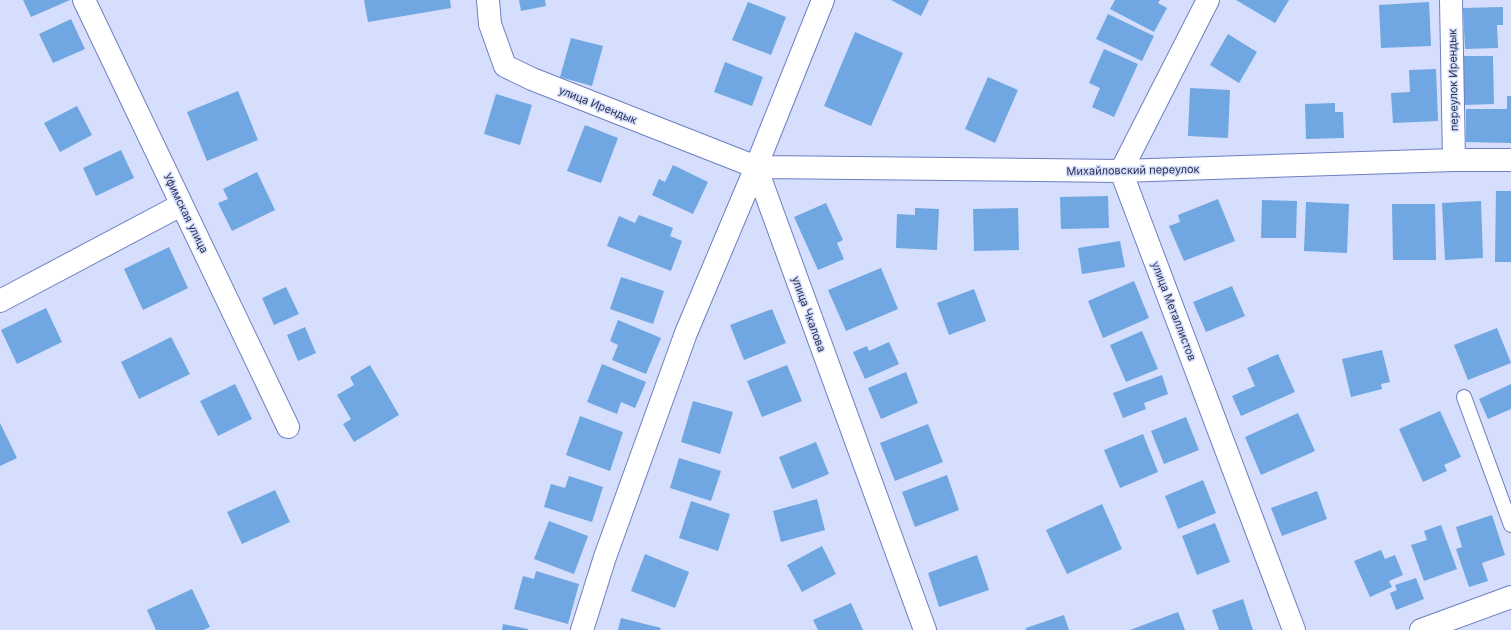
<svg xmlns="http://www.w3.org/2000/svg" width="1511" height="630" viewBox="0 0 1511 630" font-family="Inter,sans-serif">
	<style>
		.building { fill: #70a6e1 }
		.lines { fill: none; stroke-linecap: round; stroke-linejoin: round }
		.service-casing { stroke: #6e7fc2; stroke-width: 16 }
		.minor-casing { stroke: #6e7fc2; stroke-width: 24 }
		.service { stroke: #fff; stroke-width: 14 }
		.minor { stroke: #fff; stroke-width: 22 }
		.labels { text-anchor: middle; stroke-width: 3; stroke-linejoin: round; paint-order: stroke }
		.street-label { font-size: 11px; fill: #2c3451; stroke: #d5defc }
	</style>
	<rect width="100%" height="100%" fill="#d5defc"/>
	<path class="building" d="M 23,0 L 70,0 L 31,17 Z
		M 364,0 L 450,0 L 451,8 L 368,22 Z
		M 519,0 L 545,0 L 546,6 L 521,11 Z
		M 891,0 L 929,0 L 921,16 Z
		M 1115,0 L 1160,0 L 1158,3 L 1167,8 L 1154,32 L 1110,9 Z
		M 1236,0 L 1289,0 L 1275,23 Z
		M 748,2 L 786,17 L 771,55 L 732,40 Z
		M 1429,2 L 1431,46 L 1381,48 L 1379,5 Z
		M 1503,7 L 1503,25 L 1497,25 L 1498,48 L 1465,49 L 1463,8 Z
		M 1108,14 L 1154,36 L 1142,61 L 1096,39 Z
		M 71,19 L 85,49 L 53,63 L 39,34 Z
		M 855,32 L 903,53 L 871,126 L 824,106 Z
		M 1228,34 L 1257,52 L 1239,83 L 1210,65 Z
		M 571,38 L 603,46 L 592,86 L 560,77 Z
		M 1104,49 L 1138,64 L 1114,117 L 1092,107 L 1100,88 L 1089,83 Z
		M 1462,56 L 1493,56 L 1494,104 L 1463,105 Z
		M 725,62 L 763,77 L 752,106 L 714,92 Z
		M 1436,69 L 1438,121 L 1393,123 L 1391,93 L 1410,92 L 1409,70 Z
		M 988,77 L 1018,90 L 995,143 L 965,129 Z
		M 1190,88 L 1230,90 L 1228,138 L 1188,136 Z
		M 238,91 L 258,140 L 207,161 L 187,112 Z
		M 496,94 L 532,105 L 520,145 L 484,134 Z
		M 1507,96 L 1511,96 L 1511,143 L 1466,142 L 1466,109 L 1507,109 Z
		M 1335,103 L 1335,112 L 1343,112 L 1344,138 L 1306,139 L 1305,104 Z
		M 77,106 L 92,135 L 60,152 L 44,123 Z
		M 585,125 L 618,138 L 601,183 L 567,171 Z
		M 121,150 L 134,178 L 96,196 L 83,168 Z
		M 673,165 L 708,182 L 693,214 L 652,195 L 659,179 L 665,182 Z
		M 257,172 L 275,210 L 232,231 L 218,203 L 228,199 L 223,189 Z
		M 1496,191 L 1511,191 L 1511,262 L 1495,262 Z
		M 1108,196 L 1109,228 L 1061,229 L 1060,197 Z
		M 1218,199 L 1235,241 L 1184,261 L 1169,226 L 1180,222 L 1178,215 Z
		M 1262,200 L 1297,201 L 1296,238 L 1261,238 Z
		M 1481,201 L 1483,258 L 1445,260 L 1442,203 Z
		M 1306,202 L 1349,204 L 1347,253 L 1304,251 Z
		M 826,203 L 843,240 L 837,243 L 844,259 L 818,270 L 794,217 Z
		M 1392,204 L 1435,204 L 1436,260 L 1393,260 Z
		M 915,208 L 939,209 L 937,250 L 896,248 L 897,214 L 915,215 Z
		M 1018,208 L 1019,250 L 974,251 L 973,209 Z
		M 639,215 L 673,228 L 670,236 L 682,241 L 671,271 L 607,246 L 619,216 L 635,223 Z
		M 1120,241 L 1125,267 L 1082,274 L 1078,248 Z
		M 169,247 L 188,288 L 143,310 L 124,269 Z
		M 881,268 L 898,309 L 846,331 L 828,290 Z
		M 621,277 L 664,291 L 653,324 L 610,309 Z
		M 1134,281 L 1149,318 L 1103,338 L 1088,301 Z
		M 1232,286 L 1245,316 L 1206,332 L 1193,302 Z
		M 286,287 L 299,314 L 274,325 L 262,298 Z
		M 974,289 L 986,321 L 949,335 L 937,303 Z
		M 46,308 L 62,342 L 17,364 L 1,330 Z
		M 772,309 L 786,343 L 744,360 L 730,325 Z
		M 618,320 L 661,338 L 646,374 L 612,360 L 618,345 L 610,341 Z
		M 305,327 L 316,353 L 298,361 L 287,335 Z
		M 1497,328 L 1511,363 L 1468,380 L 1454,345 Z
		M 1142,331 L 1158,369 L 1126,382 L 1110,345 Z
		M 171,337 L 190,374 L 139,399 L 121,362 Z
		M 889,342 L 899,364 L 865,379 L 853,352 L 867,346 L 869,351 Z
		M 1382,350 L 1390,382 L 1381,384 L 1382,389 L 1351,397 L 1342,359 Z
		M 1278,354 L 1295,392 L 1241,416 L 1232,396 L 1255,386 L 1247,368 Z
		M 602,364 L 646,382 L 635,408 L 621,402 L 617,414 L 587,402 Z
		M 370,365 L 399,415 L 354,442 L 343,424 L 351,419 L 337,395 L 354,385 L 350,377 Z
		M 787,365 L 802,401 L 762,417 L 747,381 Z
		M 906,372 L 918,403 L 881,419 L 868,388 Z
		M 1162,375 L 1168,394 L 1144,403 L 1146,409 L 1123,418 L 1113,393 Z
		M 235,384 L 252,419 L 218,436 L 200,401 Z
		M 1511,384 L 1511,409 L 1488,419 L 1479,399 Z
		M 693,401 L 733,412 L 720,454 L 681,442 Z
		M 1440,411 L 1461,457 L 1444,465 L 1447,471 L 1423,482 L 1399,429 Z
		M 1298,413 L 1315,451 L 1261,475 L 1245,437 Z
		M 580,416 L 623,432 L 610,471 L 566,455 Z
		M 1186,417 L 1199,450 L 1164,464 L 1151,431 Z
		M 0,423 L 17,458 L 0,466 Z
		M 928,424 L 943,462 L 895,481 L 880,443 Z
		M 1143,434 L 1158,472 L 1120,488 L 1104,450 Z
		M 816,442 L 829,474 L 792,489 L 779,457 Z
		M 679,458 L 721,471 L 711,501 L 670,488 Z
		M 947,475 L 959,510 L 915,527 L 902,492 Z
		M 569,476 L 603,487 L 592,522 L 544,507 L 551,484 L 565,488 Z
		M 1203,480 L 1216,513 L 1178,529 L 1165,496 Z
		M 275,490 L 290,522 L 242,544 L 227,512 Z
		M 1317,491 L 1327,519 L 1282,536 L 1271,508 Z
		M 817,499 L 825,530 L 781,542 L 773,511 Z
		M 691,501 L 730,514 L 718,551 L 679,538 Z
		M 1102,504 L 1122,549 L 1067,574 L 1046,530 Z
		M 1492,515 L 1505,555 L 1482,563 L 1488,581 L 1469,587 L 1456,549 L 1462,547 L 1456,527 Z
		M 549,521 L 588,536 L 574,574 L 534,559 Z
		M 1215,523 L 1230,562 L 1197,575 L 1182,536 Z
		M 1441,525 L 1457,569 L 1424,581 L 1411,545 L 1427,540 L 1424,531 Z
		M 822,546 L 836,574 L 802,592 L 787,565 Z
		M 1381,550 L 1385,559 L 1395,555 L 1403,575 L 1389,581 L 1392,587 L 1370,597 L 1354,561 Z
		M 645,554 L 689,572 L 675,608 L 631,591 Z
		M 977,555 L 989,590 L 939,607 L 928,573 Z
		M 536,571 L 579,584 L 568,624 L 514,609 L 523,576 L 534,579 Z
		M 1416,578 L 1424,599 L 1396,610 L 1390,593 L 1397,590 L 1395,585 Z
		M 192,589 L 210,627 L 203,630 L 156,630 L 147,610 Z
		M 1243,599 L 1253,630 L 1219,630 L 1212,610 Z
		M 851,603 L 863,630 L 818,630 L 813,620 Z
		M 1178,612 L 1185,630 L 1130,630 Z
		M 1064,615 L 1069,630 L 1026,630 L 1026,628 Z
		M 621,618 L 661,628 L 660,630 L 618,630 Z
		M 503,624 L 528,629 L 528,630 L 502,630 Z"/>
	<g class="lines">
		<g class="service-casing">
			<path id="service" d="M 1464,397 L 1511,525"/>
		</g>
		<g class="minor-casing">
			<path id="minor" d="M 84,0 L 288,427
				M 488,0 L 490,24 L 505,66 L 532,79 L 756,167 L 1121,171 L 1454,160 L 1511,160
				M 823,0 L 756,167 L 925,630
				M 1208,0 L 1121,171 L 1294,630
				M 1451,0 L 1454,160
				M 0,301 L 181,205
				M 582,630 L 605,557 L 686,333 L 756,167
				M 1421,630 L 1511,597"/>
		</g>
		<use href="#service" class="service"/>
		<use href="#minor" class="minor"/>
	</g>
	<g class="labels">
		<g class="street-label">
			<text transform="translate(1453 80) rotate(-91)" y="4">переулок Ирендык</text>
			<text transform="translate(598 105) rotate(22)" y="4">улица Ирендык</text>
			<text transform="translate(1133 170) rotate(-1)" y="4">Михайловский переулок</text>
			<text transform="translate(186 213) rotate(64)" y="4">Уфимская улица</text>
			<text transform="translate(1174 311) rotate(69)" y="4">улица Металлистов</text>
			<text transform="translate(809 314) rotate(70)" y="4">улица Чкалова</text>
		</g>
	</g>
</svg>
